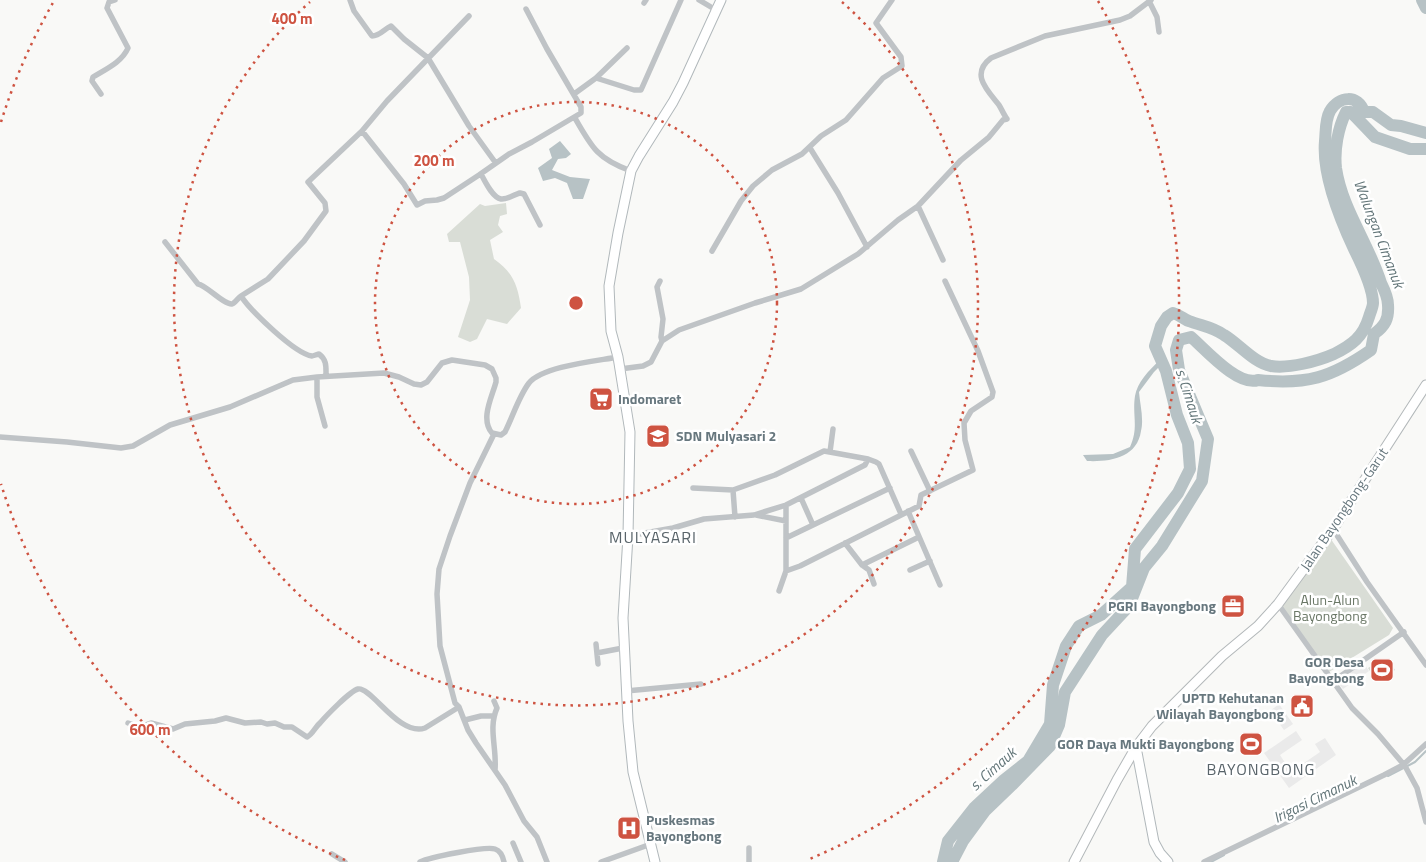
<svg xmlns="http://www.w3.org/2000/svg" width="1426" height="862" viewBox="0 0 1426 862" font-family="'Titillium Web',sans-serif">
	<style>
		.built { fill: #eaeaea }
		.green { fill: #d9ddd6 }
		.water { fill: #b7c2c5 }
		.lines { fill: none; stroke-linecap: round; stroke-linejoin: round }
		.stream { stroke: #b7c2c5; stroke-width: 2 }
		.river { stroke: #b7c2c5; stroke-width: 12 }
		.secondary-casing { stroke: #b1b8bb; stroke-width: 11 }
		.primary-casing { stroke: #b3b8ba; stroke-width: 11 }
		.street { stroke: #bfc3c6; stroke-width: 5.5 }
		.secondary { stroke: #fff; stroke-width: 9 }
		.primary { stroke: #fff; stroke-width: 9 }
		.ring { fill: none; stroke: #ce5341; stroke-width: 2.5; stroke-dasharray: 2.5 5 }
		.labels { text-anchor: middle; stroke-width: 5; stroke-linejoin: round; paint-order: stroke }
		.poi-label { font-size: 14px; font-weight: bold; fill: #67777e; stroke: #fff; text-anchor: end }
		.street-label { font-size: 14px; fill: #67777e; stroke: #fff }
		.park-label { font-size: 14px; fill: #6a7766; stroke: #fff }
		.water-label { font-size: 15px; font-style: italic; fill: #627578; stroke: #fff }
		.quarter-label { font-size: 16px; letter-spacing: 1px; fill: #59646a; stroke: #fff }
		.centre { fill: #ce5341; stroke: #fff; stroke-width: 2.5 }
		.ring-label { font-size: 15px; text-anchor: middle; font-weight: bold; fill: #ce5341; stroke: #fff; stroke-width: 5; stroke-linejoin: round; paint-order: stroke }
	</style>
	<rect width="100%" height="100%" fill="#f9f9f7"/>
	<path class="built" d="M 1363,662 L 1369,671 L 1343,689 L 1336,680 Z
		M 1279,704 L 1293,724 L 1284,730 L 1270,711 Z
		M 1296,731 L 1302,740 L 1280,755 L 1291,772 L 1320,752 L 1315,744 L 1325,738 L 1336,755 L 1289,788 L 1264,753 Z"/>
	<path class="green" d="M 506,203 L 507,214 L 500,216 L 498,225 L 503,232 L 490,240 L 494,259 C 513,272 518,286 521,308 L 507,324 L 487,319 L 477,339 L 470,342 L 458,337 L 470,300 L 469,277 L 460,242 L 449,242 L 447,234 L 480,204 L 485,206 Z
		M 1328,535 L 1393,628 L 1389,635 L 1329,672 L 1277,604 Z
		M 1388,659 L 1395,670 L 1377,682 L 1368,668 L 1381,660 L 1383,662 Z
		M 1252,732 L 1262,748 L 1250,756 L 1240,739 Z"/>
	<path class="water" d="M 560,141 L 571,154 L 566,158 L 558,159 L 552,170 L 570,177 L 590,179 L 583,199 L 573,199 L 567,183 L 555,178 L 543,181 L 538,168 L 552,158 L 549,149 Z
		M 1159,361 L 1166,371 L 1160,366 L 1154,372 L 1139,392 C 1140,404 1144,419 1141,431 C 1137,458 1110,462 1087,461 L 1083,455 L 1113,454 L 1130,447 C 1139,427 1132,416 1135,396 C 1137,383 1149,370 1159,361 Z"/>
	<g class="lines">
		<path class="stream" d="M 1388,776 L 1415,762 L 1426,751
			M 1211,862 L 1224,855"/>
		<path class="river" d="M 1422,0 L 1426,8
			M 943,862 L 948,841 L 974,808 L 1004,780 L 1028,761 L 1050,724 L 1053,685 L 1066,646 L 1079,626 L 1101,615 L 1132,587 L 1135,549 L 1178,493 L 1190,469 L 1188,443 L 1177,415 L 1166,371 L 1155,346 L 1161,326 L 1167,317 L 1173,313 C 1181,315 1184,320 1189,321 C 1202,326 1213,327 1224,335 C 1239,344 1254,363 1271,366 C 1289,369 1318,361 1334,354 C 1352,345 1363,337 1369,317 C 1370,313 1373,307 1373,303 C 1373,288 1361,263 1354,249 C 1340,219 1322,174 1325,141 C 1326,131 1325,120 1330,111 C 1339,96 1358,94 1364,112 L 1373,112 L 1391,125 L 1401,126 L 1426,133
			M 952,862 L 963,841 L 985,811 L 1012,785 L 1050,746 L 1059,725 L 1065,692 L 1102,635 L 1129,606 L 1144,568 L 1162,546 L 1202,481 L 1208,439 L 1179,370 L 1176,350 L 1179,340 L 1191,337 C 1205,349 1238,387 1258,380 C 1306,385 1331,378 1371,350 L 1374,334 C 1385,326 1389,319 1388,305 C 1388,297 1384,289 1381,283 C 1369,244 1342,209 1336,168 C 1334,150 1338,128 1346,112 L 1351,112 L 1375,137 L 1410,149 L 1426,149"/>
		<g class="secondary-casing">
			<path id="secondary" d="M 1136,747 L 1154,842 L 1160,853 L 1168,862
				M 655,862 L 633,772 L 628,721 L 623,618 L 628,536 L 630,432 L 618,357 L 611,331 L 609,286 L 618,233 L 631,171 L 639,156 L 673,102 L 683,83 L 721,0"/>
		</g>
		<g class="primary-casing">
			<path id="primary" d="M 1074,862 L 1117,780 L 1136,747 L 1152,726 L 1222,656 L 1258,626 L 1278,604 L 1333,529 L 1426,385"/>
		</g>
		<path class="street" d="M 350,0 L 354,11 L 372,36 C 380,36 384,29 391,26 L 404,39 L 428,58 L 469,126 L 495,162
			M 699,0 L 716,10
			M 1149,1 L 1157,17 L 1159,32
			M 644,3 L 646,0
			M 596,78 L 634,90 L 641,90 L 681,0
			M 101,94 L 92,81 L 93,77 C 106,69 122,62 128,48 L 107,8 L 109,2 L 115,0
			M 574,94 L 596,78 L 627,48
			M 575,118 C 592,148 598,159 631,171
			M 362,131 L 387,101 L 469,16
			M 810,148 L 838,193 L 867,247
			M 481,174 C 485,181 492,197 501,199 C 507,200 515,194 520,193 L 524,194 L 540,225
			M 918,206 L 943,260
			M 165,242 L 198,284 C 206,285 224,305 232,304 C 235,303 238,298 241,296
			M 712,251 L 741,201 L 753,186 L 772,170 L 802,154 L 821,136 L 846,120 L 883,78 L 902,66 L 901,57 L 876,23 L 892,0
			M 660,281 L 657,287 L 663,319 L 661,337 L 662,341
			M 620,369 L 643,366 L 651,362 L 662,341 L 679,330 L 755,303 L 801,289 L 858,254 L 898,220 L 918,206 L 961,160 L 989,137 L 1003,120 L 1007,119 C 1004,115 1002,110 999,105 C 987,90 970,74 991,58 L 1045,36 L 1120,20 L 1130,16 L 1151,0
			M 326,376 C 326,367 327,360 319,354 C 318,354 313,356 312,356 C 295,354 250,310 241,296 L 268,279 L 304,241 L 326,211 L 325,203 L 308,182 L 362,131 L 404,184 L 417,205 L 425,201 L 437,200 L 444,198 L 479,175 L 509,154 L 532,142 L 581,113 L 581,107 L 547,49 L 526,9
			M 317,377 L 317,397 L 325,426
			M 494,434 L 470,483 L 450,536 L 439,569 L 437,594 L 440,646 L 455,703 L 459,707 L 468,730 L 476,743 L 505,785 L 524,821 L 537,837 L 547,862
			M 0,437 L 67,442 L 121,448 L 133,446 L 170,425 L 230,407 L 293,380 L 317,377 L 384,373 L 399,377 L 414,384 L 421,385 L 427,382 L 442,363 L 452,360 L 485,365 L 492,369 L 496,378 L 496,382 C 492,397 480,419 492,433 L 501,435 L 505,432 C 513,416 519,396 529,383 C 543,366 597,361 618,357
			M 911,451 L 930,491
			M 830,452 L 833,429
			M 868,459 L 876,462 L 879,464 L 901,514
			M 733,490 L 735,517
			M 801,498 L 813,525
			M 908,511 L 940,585
			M 756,515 L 786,521
			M 1333,529 L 1367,582 L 1426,665
			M 628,536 L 673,528 L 704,519 L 754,515 L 786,505 L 865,465 L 868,459 L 824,451 L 775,475 L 733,490 L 693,488
			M 786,538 L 890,488
			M 845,543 L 862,565 L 869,570 L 874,584
			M 862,565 L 919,537
			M 910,570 L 930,561
			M 786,571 L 800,566 L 919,506 L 921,495 L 973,470 L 965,440 L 964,423 L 971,411 L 992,397 L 993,392 L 978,351 L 945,281
			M 779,591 L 786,571 L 786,505
			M 1278,604 L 1352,708 L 1378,734 L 1405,766 L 1417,788 L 1426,822
			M 596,644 L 598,664
			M 597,653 L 623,648
			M 1332,682 L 1404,632
			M 626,691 L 701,684
			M 494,701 L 497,708 C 488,728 497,748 495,770
			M 465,720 L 481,716 L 493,716
			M 128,723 L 140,727 L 151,723 L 173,729 L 185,724 L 215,721 L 226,718 L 245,723 L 261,722 L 267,724 L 275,723 L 284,727 L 292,727 L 307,737 C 313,734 315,727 320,723 C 326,716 350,691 358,689 C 371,686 399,737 425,728 L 459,707
			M 513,843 L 521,862
			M 332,854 L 345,862
			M 420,862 C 430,857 486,846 495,849 C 501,851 503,857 504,862
			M 601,862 L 651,844
			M 749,862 L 749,848
			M 1204,862 L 1384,775 L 1403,765 L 1426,744"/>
		<use href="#secondary" class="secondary"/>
		<use href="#primary" class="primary"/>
	</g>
	<g class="ring">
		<circle cx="576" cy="303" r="201"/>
		<path d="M842 2A402 402 0 1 1 310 2"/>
		<path d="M345 860A603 603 0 0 1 1 484M1 122A603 603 0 0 1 54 1M1098 1A603 603 0 0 1 807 860"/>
	</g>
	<defs>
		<g id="supermarket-square" transform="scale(1.25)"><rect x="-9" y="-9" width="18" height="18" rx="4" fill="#ce5341" stroke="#fff"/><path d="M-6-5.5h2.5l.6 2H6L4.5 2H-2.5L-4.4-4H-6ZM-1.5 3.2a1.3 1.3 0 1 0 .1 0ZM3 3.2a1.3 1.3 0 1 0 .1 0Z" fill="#fff"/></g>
		<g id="school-square" transform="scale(1.25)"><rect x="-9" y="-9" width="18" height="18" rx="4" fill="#ce5341" stroke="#fff"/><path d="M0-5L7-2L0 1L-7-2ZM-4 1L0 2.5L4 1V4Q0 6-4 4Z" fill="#fff"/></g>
		<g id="office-square" transform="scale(1.25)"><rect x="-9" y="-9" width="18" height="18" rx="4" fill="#ce5341" stroke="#fff"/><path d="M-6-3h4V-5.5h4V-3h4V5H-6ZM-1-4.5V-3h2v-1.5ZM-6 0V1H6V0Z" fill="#fff"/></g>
		<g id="stadium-square" transform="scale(1.25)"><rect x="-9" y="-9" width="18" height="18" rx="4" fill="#ce5341" stroke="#fff"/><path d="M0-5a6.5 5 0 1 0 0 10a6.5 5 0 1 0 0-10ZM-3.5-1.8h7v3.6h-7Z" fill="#fff"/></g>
		<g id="civic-square" transform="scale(1.25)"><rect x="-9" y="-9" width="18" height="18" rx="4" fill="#ce5341" stroke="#fff"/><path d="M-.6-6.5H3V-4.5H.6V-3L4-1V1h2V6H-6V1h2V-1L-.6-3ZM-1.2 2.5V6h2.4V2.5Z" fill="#fff"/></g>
		<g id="hospital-square" transform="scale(1.25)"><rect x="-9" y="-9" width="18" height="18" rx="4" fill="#ce5341" stroke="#fff"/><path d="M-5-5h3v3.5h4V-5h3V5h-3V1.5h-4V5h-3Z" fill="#fff"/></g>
	</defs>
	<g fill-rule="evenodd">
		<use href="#supermarket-square" x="601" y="399"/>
		<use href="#school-square" x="658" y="436"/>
		<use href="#office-square" x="1233" y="606"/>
		<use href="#stadium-square" x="1382" y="670"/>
		<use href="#civic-square" x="1302" y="706"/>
		<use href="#stadium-square" x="1251" y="744"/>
		<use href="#hospital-square" x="629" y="828"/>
	</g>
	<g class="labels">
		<g class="poi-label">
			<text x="618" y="404" text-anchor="start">Indomaret</text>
			<text x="676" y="441" text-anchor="start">SDN Mulyasari 2</text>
			<text x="1216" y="611">PGRI Bayongbong</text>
			<text x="1364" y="667">GOR Desa<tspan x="1364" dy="16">Bayongbong</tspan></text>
			<text x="1284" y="703">UPTD Kehutanan<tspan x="1284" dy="16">Wilayah Bayongbong</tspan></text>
			<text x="1234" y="749">GOR Daya Mukti Bayongbong</text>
			<text x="646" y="825" text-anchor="start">Puskesmas<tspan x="646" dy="16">Bayongbong</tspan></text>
		</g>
		<g class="street-label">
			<text transform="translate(1344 509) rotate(-56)" y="5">Jalan Bayongbong-Garut</text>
		</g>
		<g class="park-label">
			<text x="1330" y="605">Alun-Alun<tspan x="1330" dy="16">Bayongbong</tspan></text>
		</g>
		<g class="water-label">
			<text transform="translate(1379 234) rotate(69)" y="5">Walungan Cimanuk</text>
			<text transform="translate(1189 396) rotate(72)" y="5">s. Cimauk</text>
			<text transform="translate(993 769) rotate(-42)" y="5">s. Cimauk</text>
			<text transform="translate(1315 799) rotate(-26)" y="5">Irigasi Cimanuk</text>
		</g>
		<g class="quarter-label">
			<text x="653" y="543">MULYASARI</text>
			<text x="1261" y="775">BAYONGBONG</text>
		</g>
	</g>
	<circle cx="576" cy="303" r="8" class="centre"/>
	<g class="ring-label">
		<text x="292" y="24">400 m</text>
		<text x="434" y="166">200 m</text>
		<text x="150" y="735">600 m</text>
	</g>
</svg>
